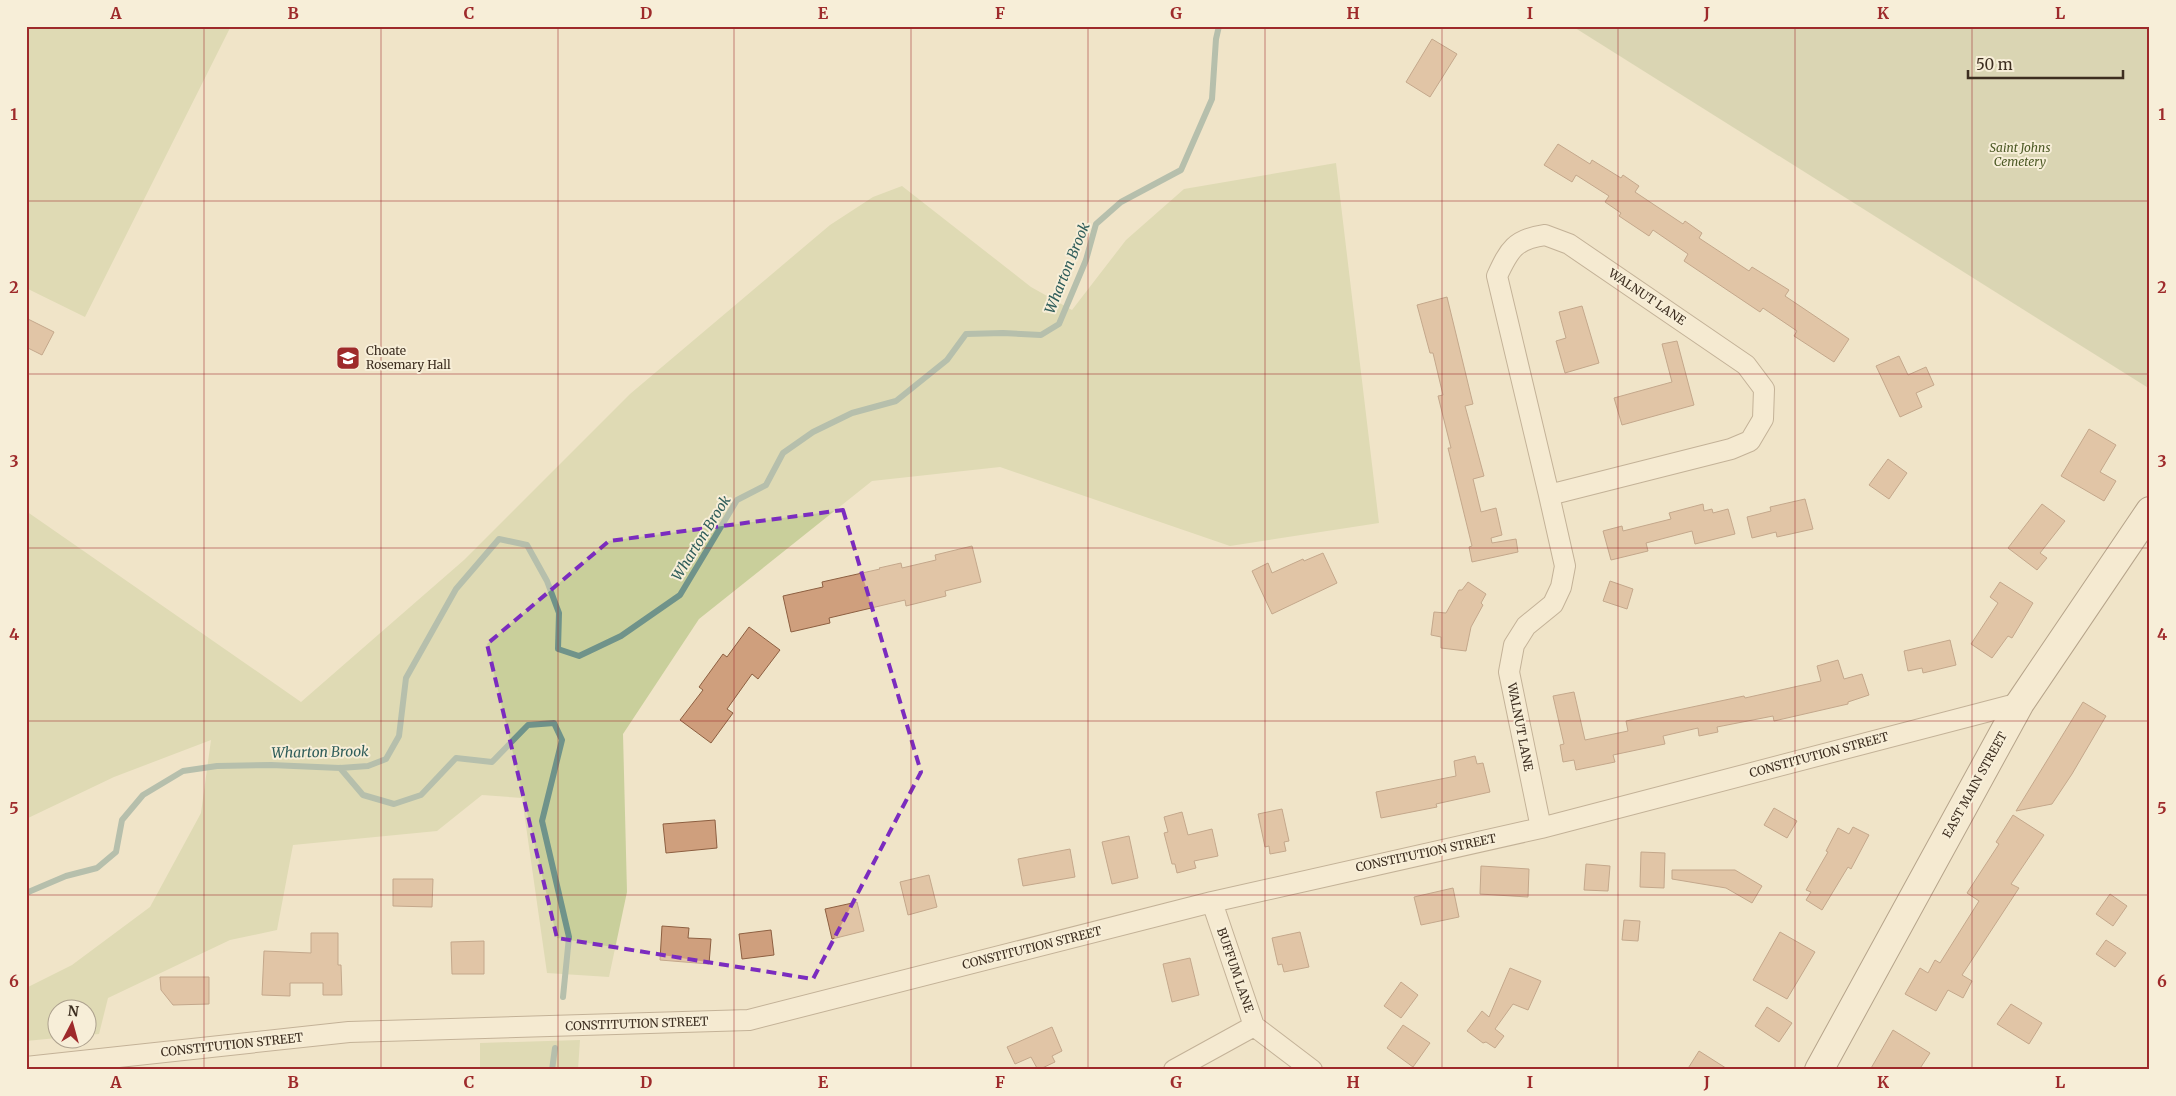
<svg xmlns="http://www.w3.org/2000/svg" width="2176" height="1096" viewBox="0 0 2176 1096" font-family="Merriweather,serif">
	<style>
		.green { fill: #c9cf9b }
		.cemetery { fill: #bfc49a }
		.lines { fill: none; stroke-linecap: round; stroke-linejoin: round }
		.stream { stroke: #6f938a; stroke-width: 6 }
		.building { fill: #cf9f7d; stroke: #8d5f41 }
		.minor-casing { stroke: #8d765c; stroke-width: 22 }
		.secondary-casing { stroke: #6f573f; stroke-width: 30 }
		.minor { stroke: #faf1dc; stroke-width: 20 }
		.secondary { stroke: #faf1dc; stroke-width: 28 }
		.marked { fill: none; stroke: #7b2cbf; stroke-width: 4; stroke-dasharray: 10 6; stroke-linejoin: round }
		.grid { fill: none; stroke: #9e2a2b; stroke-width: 1; stroke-opacity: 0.55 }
		.labels { text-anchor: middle; stroke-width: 4; stroke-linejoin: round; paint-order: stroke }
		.park-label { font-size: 12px; font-style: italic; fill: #4d5a26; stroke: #f7eed8 }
		.street-label { font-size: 12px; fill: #3d2e20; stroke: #f7eed8 }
		.poi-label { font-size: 12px; fill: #3d2e20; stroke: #f7eed8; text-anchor: start }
		.water-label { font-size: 14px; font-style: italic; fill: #2f5d5a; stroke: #f7eed8 }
		.neatline { fill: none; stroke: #9e2a2b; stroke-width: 2 }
		.grid-label { font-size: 16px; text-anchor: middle; font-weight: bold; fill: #9e2a2b }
	</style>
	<rect width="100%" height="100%" fill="#f0e4c8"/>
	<path class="green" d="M 26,26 L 231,26 L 85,317 L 26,288 Z
		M 1336,163 L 1379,523 L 1230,546 L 1000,467 L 872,481 L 699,619 L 623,734 L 627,892 L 609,977 L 547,973 L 522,798 L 482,795 L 437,831 L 293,845 L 277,930 L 230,940 L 108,998 L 99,1034 L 88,1035 L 88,1008 L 58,1008 L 57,1038 L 26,1041 L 26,988 L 72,965 L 150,907 L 201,813 L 211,740 L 114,777 L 26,819 L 26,511 L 301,702 L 464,560 L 630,394 L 830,225 L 873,197 L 902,186 L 1031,287 L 1072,310 L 1126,240 L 1184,189 Z
		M 580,1040 L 578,1070 L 480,1070 L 480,1043 Z"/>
	<path class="cemetery" d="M 1572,26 L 2150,26 L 2150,389 Z"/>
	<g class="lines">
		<path class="stream" d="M 340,768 L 363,795 L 394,804 L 421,795 L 456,758 L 492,762 L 528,725 L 554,723 L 562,740 L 542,821 L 569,937 L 563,997
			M 26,893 L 66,876 L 97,868 L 116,852 L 122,820 L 143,795 L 183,771 L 217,766 L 271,765 L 340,768 L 368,766 L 386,759 L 399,736 L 406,678 L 456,589 L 499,539 L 527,545 L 547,581 L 559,613 L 558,649 L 579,656 L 621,636 L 680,595 L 737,500 L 766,485 L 783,453 L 813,432 L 852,413 L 896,401 L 947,360 L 966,334 L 1003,333 L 1041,335 L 1059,324 L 1086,260 L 1096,224 L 1121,202 L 1181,170 L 1212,99 L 1216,39 L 1219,26
			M 552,1070 L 555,1048"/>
	</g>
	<path class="building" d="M 1432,39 L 1457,54 L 1430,97 L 1406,82 Z
		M 1558,144 L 1590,164 L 1592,160 L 1621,178 L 1623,175 L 1639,186 L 1635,192 L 1683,224 L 1685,221 L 1702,233 L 1699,238 L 1749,271 L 1752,267 L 1789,290 L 1785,296 L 1849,339 L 1834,362 L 1794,336 L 1797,331 L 1763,308 L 1760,312 L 1684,261 L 1688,254 L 1653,230 L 1649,236 L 1619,216 L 1621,213 L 1605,202 L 1609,196 L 1576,175 L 1572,182 L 1544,165 Z
		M 1447,297 L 1473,404 L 1465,406 L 1484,476 L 1473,479 L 1481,512 L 1496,508 L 1502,535 L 1491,538 L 1492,543 L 1516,539 L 1518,552 L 1472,562 L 1469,547 L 1472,546 L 1448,448 L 1451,448 L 1438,396 L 1443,395 L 1433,353 L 1430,353 L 1417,305 Z
		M 1582,306 L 1599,363 L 1565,373 L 1556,341 L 1566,338 L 1559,312 Z
		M 26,318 L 54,332 L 42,355 L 26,347 Z
		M 1677,341 L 1694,405 L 1622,425 L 1614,398 L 1672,382 L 1662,344 Z
		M 1899,356 L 1908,375 L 1926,367 L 1934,385 L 1916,393 L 1922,407 L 1900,417 L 1876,366 Z
		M 2089,429 L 2116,445 L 2100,472 L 2116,481 L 2104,501 L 2061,476 Z
		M 1888,459 L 1907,473 L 1889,499 L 1869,485 Z
		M 1805,499 L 1813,529 L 1777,537 L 1776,532 L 1752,538 L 1747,517 L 1771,511 L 1770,507 Z
		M 1703,504 L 1704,511 L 1712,509 L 1713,513 L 1728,509 L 1735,534 L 1695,544 L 1692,531 L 1646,543 L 1648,551 L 1611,560 L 1603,531 L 1622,526 L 1623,531 L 1671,519 L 1669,513 Z
		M 2042,504 L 2065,521 L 2040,553 L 2047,558 L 2037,570 L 2008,548 Z
		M 972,546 L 981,582 L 945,591 L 946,596 L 906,606 L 905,600 L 829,618 L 830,623 L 791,632 L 783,596 L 823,587 L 822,582 L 880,569 L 879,568 L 901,563 L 902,568 L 936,560 L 935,555 Z
		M 1323,553 L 1337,583 L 1272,614 L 1252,571 L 1268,563 L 1272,573 L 1303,559 L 1304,561 Z
		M 1610,581 L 1633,589 L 1627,609 L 1603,601 Z
		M 1468,582 L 1486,594 L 1481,603 L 1483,605 L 1471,627 L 1466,651 L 1441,648 L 1441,637 L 1431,635 L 1434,612 L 1446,613 L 1459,590 L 1462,590 Z
		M 2000,582 L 2033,603 L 2012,638 L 2008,636 L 1992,658 L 1971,644 L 1998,603 L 1990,597 Z
		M 749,627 L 780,650 L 758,679 L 752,674 L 727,709 L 733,713 L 711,743 L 680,720 L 703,690 L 699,687 L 723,654 L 727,657 Z
		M 1950,640 L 1956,665 L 1923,673 L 1922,668 L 1908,671 L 1904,651 Z
		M 1838,660 L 1844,679 L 1862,674 L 1869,695 L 1848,702 L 1848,704 L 1774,721 L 1773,716 L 1717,727 L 1718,732 L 1699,736 L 1698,728 L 1663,736 L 1665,744 L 1613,755 L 1615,762 L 1576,770 L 1574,760 L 1563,762 L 1560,745 L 1564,744 L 1553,696 L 1574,692 L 1585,740 L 1628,731 L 1626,721 L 1744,696 L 1745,698 L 1821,681 L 1817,666 Z
		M 2083,702 L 2106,716 L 2072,774 L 2052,804 L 2016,811 Z
		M 1475,756 L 1477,764 L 1483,763 L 1490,792 L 1436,804 L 1437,807 L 1381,818 L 1376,792 L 1456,776 L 1454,761 Z
		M 1774,808 L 1797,821 L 1787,838 L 1764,825 Z
		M 1282,809 L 1289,841 L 1284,842 L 1286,851 L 1270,854 L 1269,846 L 1265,847 L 1258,814 Z
		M 1182,812 L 1188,835 L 1212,829 L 1218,856 L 1194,861 L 1196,868 L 1177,873 L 1175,864 L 1172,864 L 1164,833 L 1168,832 L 1164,817 Z
		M 2013,815 L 2044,835 L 2011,884 L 2019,888 L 1962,975 L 1972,981 L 1963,998 L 1948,990 L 1936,1011 L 1905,994 L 1920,968 L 1928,973 L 1935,960 L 1940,963 L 1979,901 L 1967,893 L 1999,844 L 1996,842 Z
		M 715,820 L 717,848 L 666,853 L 663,824 Z
		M 1853,827 L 1869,835 L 1851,869 L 1848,867 L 1822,910 L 1806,900 L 1811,892 L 1806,890 L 1828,852 L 1826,851 L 1838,828 L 1849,834 Z
		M 1129,836 L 1138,878 L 1112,884 L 1102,842 Z
		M 1070,849 L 1075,877 L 1023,886 L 1018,859 Z
		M 1641,852 L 1665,853 L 1664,888 L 1640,887 Z
		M 1586,864 L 1610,866 L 1608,891 L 1584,890 Z
		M 1481,866 L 1529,869 L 1528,897 L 1480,894 Z
		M 1672,870 L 1735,870 L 1762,886 L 1752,903 L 1726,888 L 1672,879 Z
		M 929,875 L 937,907 L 908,915 L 900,882 Z
		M 393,879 L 433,879 L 432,907 L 393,906 Z
		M 1453,888 L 1459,917 L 1421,925 L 1414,897 Z
		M 2110,894 L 2127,906 L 2113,926 L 2096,914 Z
		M 857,902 L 864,931 L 832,939 L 825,909 Z
		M 1624,920 L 1640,921 L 1638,941 L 1622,940 Z
		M 662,926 L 689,928 L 688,938 L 711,939 L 709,964 L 660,960 Z
		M 771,930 L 774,955 L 742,959 L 739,934 Z
		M 1300,932 L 1309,967 L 1284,972 L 1282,964 L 1278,965 L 1272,938 Z
		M 1780,932 L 1815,952 L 1787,999 L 1753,980 Z
		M 311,933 L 338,933 L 338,965 L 341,965 L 342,995 L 323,995 L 323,983 L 290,983 L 290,996 L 262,995 L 264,951 L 311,953 Z
		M 2106,940 L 2126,953 L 2115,967 L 2096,954 Z
		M 484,941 L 484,974 L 452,974 L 451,942 Z
		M 1190,958 L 1199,995 L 1172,1002 L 1163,964 Z
		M 1510,968 L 1541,981 L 1528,1010 L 1513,1004 L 1495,1029 L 1504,1036 L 1495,1048 L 1486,1042 L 1483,1043 L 1467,1031 L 1482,1011 L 1489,1017 Z
		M 160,977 L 209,977 L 209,1004 L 173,1005 L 161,990 Z
		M 1401,982 L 1418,995 L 1401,1018 L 1384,1006 Z
		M 2011,1004 L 2042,1023 L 2029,1044 L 1997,1024 Z
		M 1767,1007 L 1792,1023 L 1779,1042 L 1755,1026 Z
		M 1403,1025 L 1430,1043 L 1413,1067 L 1387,1048 Z
		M 1052,1027 L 1062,1051 L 1052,1056 L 1055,1062 L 1038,1070 L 1031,1057 L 1015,1064 L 1007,1047 Z
		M 1893,1030 L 1930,1053 L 1919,1070 L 1870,1070 Z
		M 1699,1051 L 1729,1070 L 1687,1070 Z"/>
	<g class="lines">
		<g class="minor-casing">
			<path id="minor" d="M 1545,235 L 1569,244 L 1746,365 L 1764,389 L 1763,419 L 1750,441 L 1731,449 L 1549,495 L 1497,276 C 1509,250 1515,239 1545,235 Z
				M 1541,828 L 1509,672 L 1514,645 L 1526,626 L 1553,604 L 1561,587 L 1565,566 L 1549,495
				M 1212,902 L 1254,1026 L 1312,1070
				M 26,1067 L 349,1032 L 749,1020 L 1212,902 L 1541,828 L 2020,703
				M 1174,1070 L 1254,1026"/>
		</g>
		<g class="secondary-casing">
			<path id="secondary" d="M 1819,1070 L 2020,703 L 2150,511"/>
		</g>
		<use href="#minor" class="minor"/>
		<use href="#secondary" class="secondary"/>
	</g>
	<path d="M0 0H2176V1096H0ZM 843,510 L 921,772 L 813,979 L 557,938 L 487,644 L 609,541 Z" fill="#f0e4c8" fill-opacity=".55" fill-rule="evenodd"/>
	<path class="marked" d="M 843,510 L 921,772 L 813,979 L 557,938 L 487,644 L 609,541 Z"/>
	<path class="grid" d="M 204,26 L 204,1070M 381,26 L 381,1070M 558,26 L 558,1070M 734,26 L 734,1070M 911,26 L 911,1070M 1088,26 L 1088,1070M 1265,26 L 1265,1070M 1442,26 L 1442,1070M 1618,26 L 1618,1070M 1795,26 L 1795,1070M 1972,26 L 1972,1070M 26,201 L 2150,201M 26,374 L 2150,374M 26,548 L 2150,548M 26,721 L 2150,721M 26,895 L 2150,895"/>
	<defs>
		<g id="university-square" transform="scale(1.25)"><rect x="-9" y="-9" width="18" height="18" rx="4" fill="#9e2a2b" stroke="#f7eed8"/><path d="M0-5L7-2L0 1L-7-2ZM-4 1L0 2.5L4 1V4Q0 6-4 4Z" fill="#fff"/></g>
	</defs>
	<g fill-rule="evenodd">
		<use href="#university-square" x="348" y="358"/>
	</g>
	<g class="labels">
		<g class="park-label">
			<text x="2020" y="152">Saint Johns<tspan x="2020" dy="14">Cemetery</tspan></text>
		</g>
		<g class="street-label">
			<text transform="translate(1647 297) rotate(34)" y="4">WALNUT LANE</text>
			<text transform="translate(1520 727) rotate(79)" y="4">WALNUT LANE</text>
			<text transform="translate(1819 755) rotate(-15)" y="4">CONSTITUTION STREET</text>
			<text transform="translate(1975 785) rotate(-61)" y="4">EAST MAIN STREET</text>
			<text transform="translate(1426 853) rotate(-12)" y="4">CONSTITUTION STREET</text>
			<text transform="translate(1032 948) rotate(-14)" y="4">CONSTITUTION STREET</text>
			<text transform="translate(1235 970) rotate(71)" y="4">BUFFUM LANE</text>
			<text transform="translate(637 1024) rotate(-2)" y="4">CONSTITUTION STREET</text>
			<text transform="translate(232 1045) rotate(-6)" y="4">CONSTITUTION STREET</text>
		</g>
		<g class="poi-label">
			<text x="366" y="355">Choate<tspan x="366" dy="14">Rosemary Hall</tspan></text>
		</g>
		<g class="water-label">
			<text transform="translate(1067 268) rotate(-68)" y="5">Wharton Brook</text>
			<text transform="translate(701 538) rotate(-58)" y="5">Wharton Brook</text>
			<text transform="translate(320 752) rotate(-1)" y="5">Wharton Brook</text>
		</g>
	</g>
	<rect width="2176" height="1096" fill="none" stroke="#f7eed8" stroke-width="55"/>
	<g transform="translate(72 1024) rotate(6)"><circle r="24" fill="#f7eed8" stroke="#ada18e"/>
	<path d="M0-4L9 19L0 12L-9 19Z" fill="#9e2a2b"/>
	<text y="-8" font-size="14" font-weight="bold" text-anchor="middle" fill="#3d2e20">N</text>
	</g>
	<path d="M1968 70v8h155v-8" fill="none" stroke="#3d2e20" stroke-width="2.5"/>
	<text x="1976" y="70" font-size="15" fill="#3d2e20" stroke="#f7eed8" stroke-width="4" paint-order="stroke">50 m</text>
	<rect x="28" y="28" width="2120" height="1040" class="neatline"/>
	<g class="grid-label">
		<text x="116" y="19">A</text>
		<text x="293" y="19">B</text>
		<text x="469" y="19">C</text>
		<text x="646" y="19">D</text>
		<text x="823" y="19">E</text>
		<text x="1000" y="19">F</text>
		<text x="1176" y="19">G</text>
		<text x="1353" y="19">H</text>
		<text x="1530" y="19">I</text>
		<text x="1707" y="19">J</text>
		<text x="1883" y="19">K</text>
		<text x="2060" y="19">L</text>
		<text x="14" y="120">1</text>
		<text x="2162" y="120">1</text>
		<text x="14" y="293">2</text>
		<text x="2162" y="293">2</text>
		<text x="14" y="467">3</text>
		<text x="2162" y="467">3</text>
		<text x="14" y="640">4</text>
		<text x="2162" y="640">4</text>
		<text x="14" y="814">5</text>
		<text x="2162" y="814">5</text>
		<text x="14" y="987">6</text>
		<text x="2162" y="987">6</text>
		<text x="116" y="1088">A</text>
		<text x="293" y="1088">B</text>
		<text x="469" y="1088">C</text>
		<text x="646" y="1088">D</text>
		<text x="823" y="1088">E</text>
		<text x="1000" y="1088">F</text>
		<text x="1176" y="1088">G</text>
		<text x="1353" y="1088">H</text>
		<text x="1530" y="1088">I</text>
		<text x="1707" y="1088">J</text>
		<text x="1883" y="1088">K</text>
		<text x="2060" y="1088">L</text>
	</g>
</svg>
